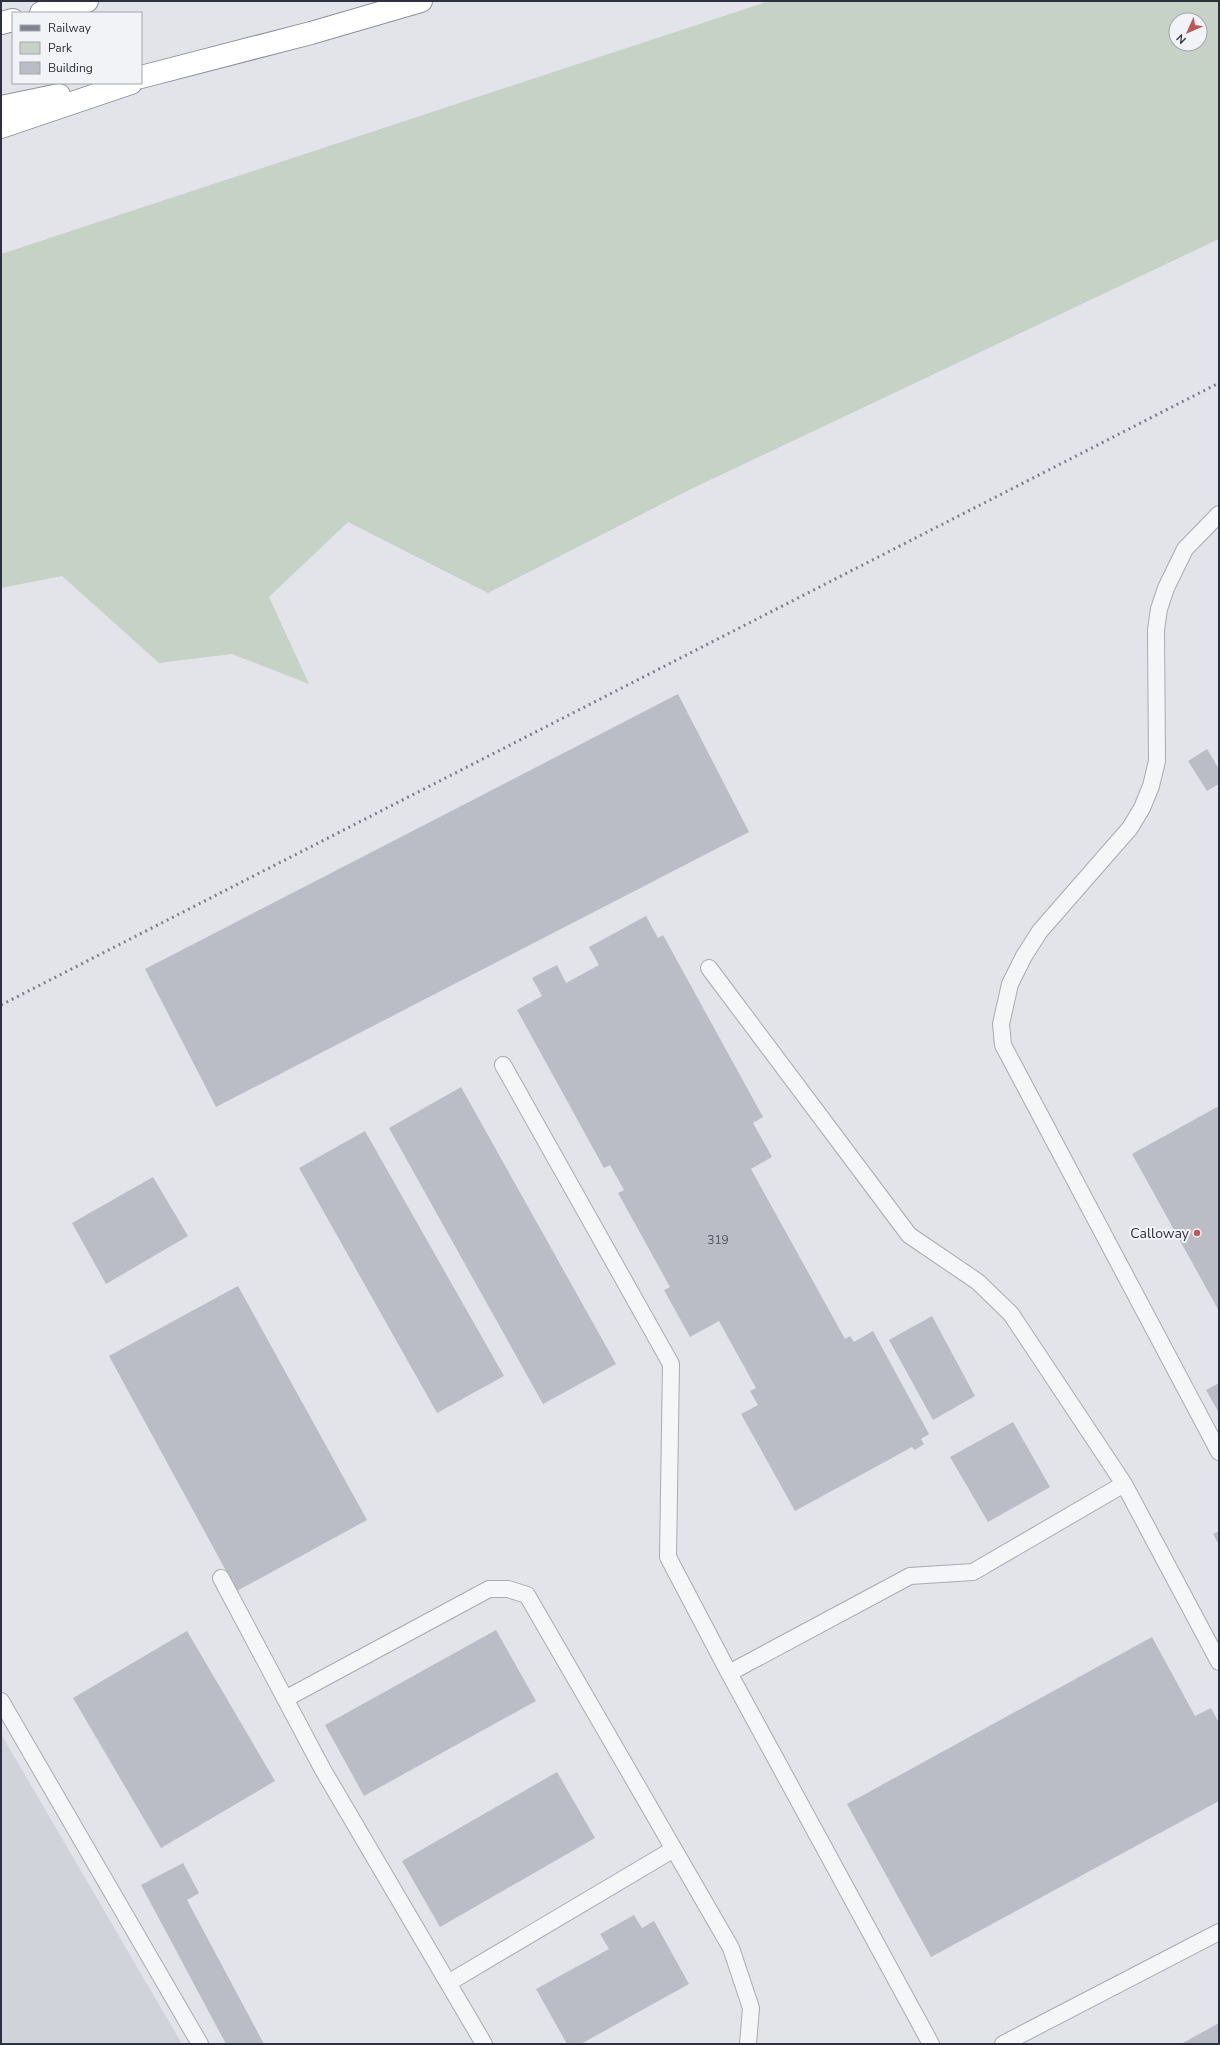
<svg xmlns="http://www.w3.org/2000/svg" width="1220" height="2045" viewBox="0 0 1220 2045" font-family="'Nunito Sans',sans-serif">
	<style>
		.built { fill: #d1d3db }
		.green { fill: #c6d2c5; fill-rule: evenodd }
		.building { fill: #bbbdc6 }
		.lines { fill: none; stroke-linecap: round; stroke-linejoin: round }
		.service-casing { stroke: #a9aab3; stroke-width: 18 }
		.motorway-casing { stroke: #8c909e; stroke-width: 24 }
		.service { stroke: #f5f6f8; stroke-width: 16 }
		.motorway { stroke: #fff; stroke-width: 22 }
		.rail { stroke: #7e8291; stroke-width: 3; stroke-dasharray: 2 4; stroke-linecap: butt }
		.poi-dot { fill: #bf5957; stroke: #f2f3f7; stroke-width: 1.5 }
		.labels { text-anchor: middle; stroke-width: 4; stroke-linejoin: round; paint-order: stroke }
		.number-label { font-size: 12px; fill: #505362 }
		.poi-label { font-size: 14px; fill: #2d3040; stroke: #f2f3f7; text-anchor: end }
	</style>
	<rect width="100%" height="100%" fill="#e3e4e9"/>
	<path class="built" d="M 1,1734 L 182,2044 L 1,2044 Z"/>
	<path class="green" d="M 769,1 L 1219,1 L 1219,239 L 689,490 L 488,593 L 348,522 L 269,597 L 309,684 L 232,654 L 159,663 L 62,576 L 1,588 L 1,254 ZM 1176,20 L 1200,20 L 1200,44 L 1176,44 Z"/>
	<path class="building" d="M 678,694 L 749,832 L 216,1107 L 145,969 Z
		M 1207,749 L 1219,769 L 1219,784 L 1207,791 L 1188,761 Z
		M 646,916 L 658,938 L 663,935 L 763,1117 L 753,1123 L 772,1157 L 751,1169 L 845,1339 L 850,1336 L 854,1342 L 873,1331 L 929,1434 L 921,1439 L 924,1444 L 915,1450 L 912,1447 L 795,1511 L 741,1414 L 758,1405 L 750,1391 L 756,1388 L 719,1321 L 690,1337 L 664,1290 L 670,1287 L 618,1193 L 624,1190 L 610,1165 L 604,1168 L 517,1010 L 542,996 L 532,978 L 557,965 L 566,983 L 599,965 L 589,947 Z
		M 461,1087 L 616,1364 L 543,1404 L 389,1128 Z
		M 1219,1106 L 1219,1311 L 1132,1154 Z
		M 365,1131 L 504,1376 L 437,1413 L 299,1168 Z
		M 153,1177 L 188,1236 L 106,1284 L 72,1223 Z
		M 238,1286 L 367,1520 L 237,1591 L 109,1356 Z
		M 932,1316 L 975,1396 L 933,1420 L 889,1340 Z
		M 1219,1383 L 1219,1413 L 1206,1390 Z
		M 1013,1422 L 1050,1487 L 988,1522 L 950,1457 Z
		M 1219,1531 L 1219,1545 L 1213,1534 Z
		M 496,1630 L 536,1701 L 364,1796 L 325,1725 Z
		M 187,1631 L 275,1781 L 161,1848 L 73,1698 Z
		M 1152,1637 L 1195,1716 L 1211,1708 L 1219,1723 L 1219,1801 L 931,1957 L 847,1804 Z
		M 557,1772 L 595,1838 L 440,1927 L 402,1861 Z
		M 183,1863 L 199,1893 L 187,1900 L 264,2044 L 226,2044 L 141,1885 Z
		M 634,1915 L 642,1928 L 654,1921 L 689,1984 L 581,2044 L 567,2044 L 536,1989 L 609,1949 L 600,1934 Z
		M 1219,2023 L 1219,2044 L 1181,2044 Z"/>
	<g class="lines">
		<g class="service-casing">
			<path id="service" d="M 1219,514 L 1185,549 L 1166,588 L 1159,609 L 1156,630 L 1157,761 L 1151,786 L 1142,808 L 1130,828 L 1040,931 L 1024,956 L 1010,984 L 1001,1024 L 1003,1045 L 1219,1452
				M 709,968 L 909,1235 L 978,1282 L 1011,1314 L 1124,1484 L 973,1572 L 910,1576 L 729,1673 L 931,2044
				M 503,1065 L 671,1364 L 668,1557 L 729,1673
				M 1124,1484 L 1219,1662
				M 221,1578 L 323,1770 L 484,2044
				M 285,1699 L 489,1589 L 508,1589 L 527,1595 L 731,1948 L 751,2008 L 748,2044
				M 1,1701 L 200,2044
				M 448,1983 L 674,1849
				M 1003,2044 L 1219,1932"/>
		</g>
		<g class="motorway-casing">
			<path id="motorway" d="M 41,13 L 87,1
				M 1,23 L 13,20
				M 141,77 L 311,33 L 421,1
				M 1,107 L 59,95
				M 1,127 L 131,83"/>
		</g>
		<use href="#service" class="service"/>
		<use href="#motorway" class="motorway"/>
		<path class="rail" d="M 1,1005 L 1219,383"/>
	</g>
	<circle class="poi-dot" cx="1197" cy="1233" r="4"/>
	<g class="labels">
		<g class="number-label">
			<text x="718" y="1244">319</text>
		</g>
		<g class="poi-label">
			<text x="1189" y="1238">Calloway</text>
		</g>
	</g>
	<rect width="1220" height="2045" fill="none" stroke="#2d3040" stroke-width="4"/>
	<rect x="12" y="12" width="130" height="72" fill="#f2f3f7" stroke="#a3a5ae"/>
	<rect x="20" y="25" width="20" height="6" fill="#7e8291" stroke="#a3a5ae"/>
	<text x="48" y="32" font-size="12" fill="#2d3040">Railway</text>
	<rect x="20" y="42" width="20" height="12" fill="#c6d2c5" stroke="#a3a5ae"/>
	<text x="48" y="52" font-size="12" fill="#2d3040">Park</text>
	<rect x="20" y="62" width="20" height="12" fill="#bbbdc6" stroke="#a3a5ae"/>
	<text x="48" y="72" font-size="12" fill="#2d3040">Building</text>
	<g transform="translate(1188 32) rotate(225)"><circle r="19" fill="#f2f3f7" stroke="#a3a5ae"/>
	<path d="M0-3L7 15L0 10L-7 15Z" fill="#bf5957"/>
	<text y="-6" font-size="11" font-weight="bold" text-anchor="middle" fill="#2d3040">N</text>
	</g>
</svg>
